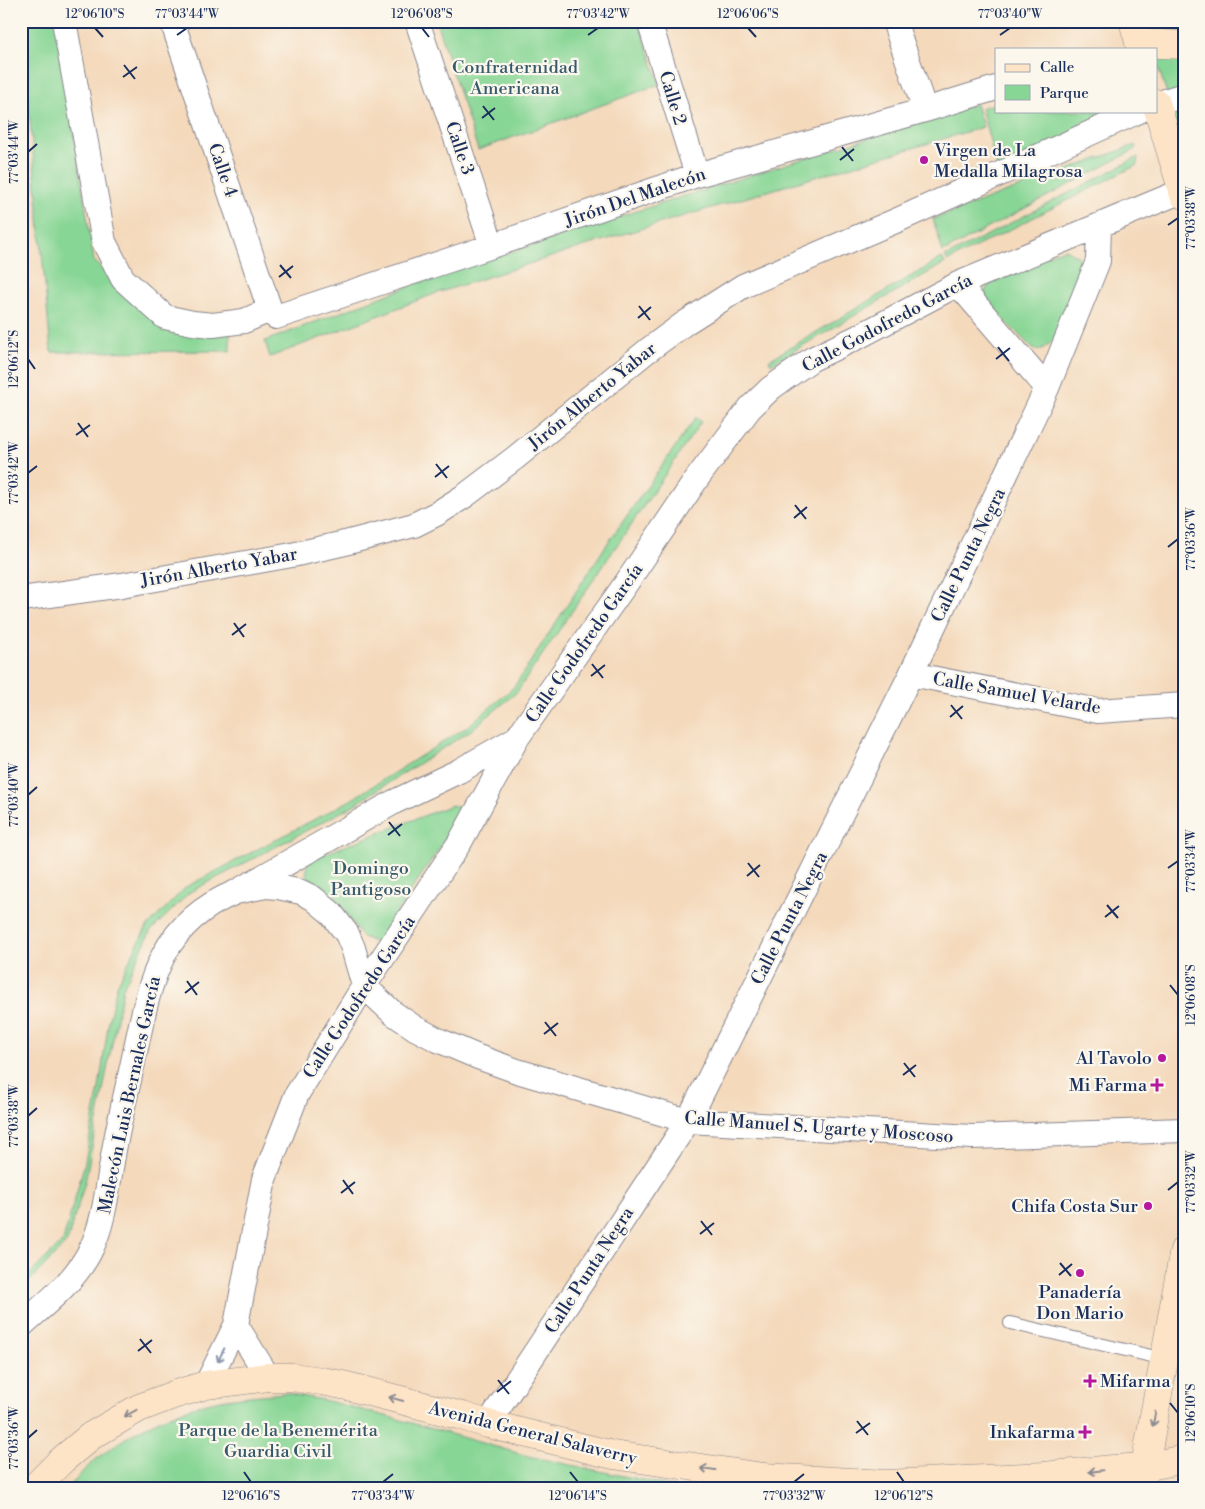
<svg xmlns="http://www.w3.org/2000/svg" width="1205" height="1509" viewBox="0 0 1205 1509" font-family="'Libre Bodoni',serif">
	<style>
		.green { fill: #88d695; stroke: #52827a }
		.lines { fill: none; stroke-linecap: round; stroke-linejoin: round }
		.lane-casing { stroke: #88848c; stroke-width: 14 }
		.street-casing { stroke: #88848c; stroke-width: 26 }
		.secondary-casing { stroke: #88848c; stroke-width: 29 }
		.lane { stroke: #fff; stroke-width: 12 }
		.street { stroke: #fff; stroke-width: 24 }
		.secondary { stroke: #fee4c6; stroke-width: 28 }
		.oneway { stroke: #8d97ae }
		.oneway2 { stroke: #8c8a92 }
		.ticks { fill: none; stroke: #1b2f5e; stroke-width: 2 }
		.poi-dot { fill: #b5179e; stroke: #fbf7ec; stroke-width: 2 }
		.labels { text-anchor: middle; stroke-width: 4.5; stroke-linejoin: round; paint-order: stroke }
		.park-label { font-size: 18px; fill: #36596c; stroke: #fbf7ec }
		.street-label { font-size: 18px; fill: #1b2f5e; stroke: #fbf7ec }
		.poi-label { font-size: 18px; fill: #1b2f5e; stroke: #fbf7ec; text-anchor: end }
		.neatline { fill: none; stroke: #1b2f5e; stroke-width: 2 }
		.ticks-label { font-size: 12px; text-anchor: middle; fill: #1b2f5e }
	</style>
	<rect width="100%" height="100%" fill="#fbf7ec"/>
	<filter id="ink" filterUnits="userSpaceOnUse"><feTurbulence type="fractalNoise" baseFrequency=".02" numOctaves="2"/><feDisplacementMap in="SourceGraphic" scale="10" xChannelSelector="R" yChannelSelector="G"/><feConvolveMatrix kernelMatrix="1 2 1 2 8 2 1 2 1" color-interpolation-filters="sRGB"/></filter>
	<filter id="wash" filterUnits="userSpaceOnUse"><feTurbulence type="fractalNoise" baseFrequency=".0096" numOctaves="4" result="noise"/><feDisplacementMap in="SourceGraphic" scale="20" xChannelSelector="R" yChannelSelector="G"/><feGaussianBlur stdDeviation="1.12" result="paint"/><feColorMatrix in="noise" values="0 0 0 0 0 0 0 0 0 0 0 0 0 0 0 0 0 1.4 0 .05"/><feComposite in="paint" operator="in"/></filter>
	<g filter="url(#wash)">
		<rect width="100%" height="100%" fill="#f4d9bb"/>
		<path class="green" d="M 21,21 L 56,21 L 94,261 L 167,326 L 230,333 L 230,351 L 51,352 Z
			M 436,21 L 638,21 L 660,84 L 478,150 Z
			M 1144,21 L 1177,21 L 1184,40 L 1184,92 L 1168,97 L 1156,60 L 1156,49 Z
			M 1184,100 L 1184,160 L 1169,106 Z
			M 996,103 L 996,111 L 1129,111 L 999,174 L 981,108 Z
			M 976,104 L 983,127 L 617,236 L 437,293 L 270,357 L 265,341 L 431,278 L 596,224 Z
			M 1135,145 L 1136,149 L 943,252 L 933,219 Z
			M 1138,157 L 1137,165 L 948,261 L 945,257 Z
			M 1065,249 L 1079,257 L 1081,269 L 1053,341 L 1041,350 L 1033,349 L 986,302 L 984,293 L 988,286 L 1036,259 Z
			M 942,258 L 945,263 L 771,364 L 769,360 Z
			M 696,417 L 701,422 L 517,692 L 470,731 L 349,808 L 190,892 L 150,932 L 123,988 L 85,1182 L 67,1242 L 21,1290 L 21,1283 L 63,1241 L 85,1162 L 99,1088 L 109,1019 L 117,985 L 146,928 L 186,887 L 349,801 L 467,727 L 514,687 L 605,547 Z
			M 452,805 L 460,808 L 461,816 L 376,943 L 361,936 L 335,896 L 306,876 L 308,860 Z
			M 285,1393 L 328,1401 L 401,1420 L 528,1456 L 680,1488 L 68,1488 C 103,1444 166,1410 221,1400 C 242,1396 264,1395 285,1393 Z"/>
	</g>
	<g filter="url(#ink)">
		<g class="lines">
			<g class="lane-casing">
				<path id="lane" d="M 1010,1323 L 1164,1359"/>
			</g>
			<g class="street-casing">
				<path id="street" d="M 64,21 L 104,242 L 123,279 L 165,317 L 193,323 L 213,325 L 244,321 L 270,310
					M 172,21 L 270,310 L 272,314 L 276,317 L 492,246 L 697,175 L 925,110 L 996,88
					M 417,21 L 492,246
					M 649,21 L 697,175
					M 894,21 L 925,110
					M 1156,104 L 1184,95
					M 958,284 L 1047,388
					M 21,599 L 122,585 L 292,555 L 345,543 L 414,525 L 438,513 L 466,495 L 515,458 L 647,351 L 685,323 L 743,286 L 900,219 L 1139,111
					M 911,674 L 1098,711 L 1184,705
					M 236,892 L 266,886 L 278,887 L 301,892 L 313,898 L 331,913 L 347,934 L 353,948 L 364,986 L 393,1013 L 415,1028 L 438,1040 L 478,1057 L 517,1071 L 688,1121 L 972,1137 L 1184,1130
					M 236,1325 L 268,1377
					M 21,1326 C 47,1302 77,1280 92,1247 C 104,1221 107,1191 112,1162 C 117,1129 126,1095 133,1062 C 149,987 156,925 236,892 L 394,802 L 459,771 L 517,738
					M 206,1385 L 236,1325 L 264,1179 L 297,1094 L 364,986 L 460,842 L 517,738 L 627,582 L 698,477 L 750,408 L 771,388 L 812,359 L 858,337 L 958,284 L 1182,191
					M 488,1424 L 688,1121 L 911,674 L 1047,388 L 1098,261 L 1099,226"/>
			</g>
			<g class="secondary-casing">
				<path id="secondary" d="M 1133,21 L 1141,49
					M 1139,43 L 1184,45
					M 1156,103 L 1184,195
					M 34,1488 L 62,1460 L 91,1436 L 139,1408 L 176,1394 L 206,1385 L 268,1377 L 292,1377 L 322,1381 L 347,1386 L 462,1416 L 488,1424 L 613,1455 L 763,1477 L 887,1484 L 1044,1476 L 1113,1469 L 1145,1467 L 1184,1459
					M 1141,1488 L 1184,1250"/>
			</g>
			<use href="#lane" class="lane"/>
			<use href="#street" class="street"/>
			<use href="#secondary" class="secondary"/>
		</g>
		<defs><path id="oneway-shaft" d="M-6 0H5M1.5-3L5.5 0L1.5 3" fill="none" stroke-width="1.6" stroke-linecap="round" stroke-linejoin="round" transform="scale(1.25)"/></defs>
		<use class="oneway" href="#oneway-shaft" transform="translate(221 1355) rotate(117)"/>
		<g class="oneway2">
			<use href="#oneway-shaft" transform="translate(396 1399) rotate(-165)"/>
			<use href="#oneway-shaft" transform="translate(131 1413) rotate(152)"/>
			<use href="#oneway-shaft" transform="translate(1154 1419) rotate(100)"/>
			<use href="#oneway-shaft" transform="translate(708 1469) rotate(-172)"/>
			<use href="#oneway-shaft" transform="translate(1096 1471) rotate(174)"/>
		</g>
	</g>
	<path class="ticks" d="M 95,28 L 103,37M 422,28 L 429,37M 748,28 L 756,37M 177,35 L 187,28M 588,35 L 598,28M 1000,35 L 1010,28M 124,65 L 135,79M 123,77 L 137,67M 483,106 L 494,120M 482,118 L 495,108M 842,147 L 853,161M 28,152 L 37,144M 840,160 L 854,149M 1168,225 L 1178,218M 280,265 L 291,278M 279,277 L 293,266M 639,306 L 650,320M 638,318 L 651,307M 998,347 L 1009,361M 28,359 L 35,369M 996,359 L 1010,348M 78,423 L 88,437M 76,435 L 90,425M 436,464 L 447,478M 28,473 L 37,466M 435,477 L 449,466M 795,505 L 806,519M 794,518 L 807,507M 1168,547 L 1178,539M 234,623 L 244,637M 232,635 L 246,624M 592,664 L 603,678M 591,676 L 605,665M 951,705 L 962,719M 950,717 L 963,706M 28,795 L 37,787M 389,822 L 400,836M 388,835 L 402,824M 748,863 L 759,877M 1168,868 L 1178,861M 747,876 L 760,865M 1107,905 L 1118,918M 1105,917 L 1119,906M 187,981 L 197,995M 1170,985 L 1178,995M 185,993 L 199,982M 545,1022 L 556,1036M 544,1034 L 558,1023M 904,1063 L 915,1077M 903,1075 L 916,1065M 28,1116 L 37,1108M 343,1180 L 353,1194M 1168,1190 L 1178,1182M 341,1193 L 355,1182M 701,1221 L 712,1235M 700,1234 L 714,1223M 1060,1263 L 1071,1276M 1059,1275 L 1072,1264M 140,1339 L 151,1353M 138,1351 L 152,1340M 498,1380 L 509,1394M 497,1392 L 511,1381M 1170,1403 L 1178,1413M 857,1421 L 868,1435M 856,1433 L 870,1423M 28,1438 L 37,1430M 244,1472 L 251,1482M 570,1472 L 578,1482M 897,1472 L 904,1482M 383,1482 L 393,1474M 794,1482 L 804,1474"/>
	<g class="poi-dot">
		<circle cx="924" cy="160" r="5"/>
		<circle cx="1162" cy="1058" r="5"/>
		<path d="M1154.5 1077.5h5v5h5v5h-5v5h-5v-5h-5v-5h5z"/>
		<circle cx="1148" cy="1206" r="5"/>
		<circle cx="1080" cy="1273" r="5"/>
		<path d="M1087.5 1373.5h5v5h5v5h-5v5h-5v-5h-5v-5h5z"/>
		<path d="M1082.5 1424.5h5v5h5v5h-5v5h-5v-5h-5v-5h5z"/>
	</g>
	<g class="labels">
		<g class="park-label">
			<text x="515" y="73">Confraternidad<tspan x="515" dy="21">Americana</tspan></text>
			<text x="371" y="874">Domingo<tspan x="371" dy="21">Pantigoso</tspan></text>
			<text x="278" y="1436">Parque de la Benemérita<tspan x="278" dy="21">Guardia Civil</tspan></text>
		</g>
		<g class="street-label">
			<text transform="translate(673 98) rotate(73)" y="6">Calle 2</text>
			<text transform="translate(460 148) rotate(71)" y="6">Calle 3</text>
			<text transform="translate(223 170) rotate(71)" y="6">Calle 4</text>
			<text transform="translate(635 197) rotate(-19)" y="6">Jirón Del Malecón</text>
			<text transform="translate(887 323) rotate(-28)" y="6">Calle Godofredo García</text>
			<text transform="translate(592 396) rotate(-39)" y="6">Jirón Alberto Yabar</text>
			<text transform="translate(968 555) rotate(-64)" y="6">Calle Punta Negra</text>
			<text transform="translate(219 567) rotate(-10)" y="6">Jirón Alberto Yabar</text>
			<text transform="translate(584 643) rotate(-55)" y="6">Calle Godofredo García</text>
			<text transform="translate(1017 693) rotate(10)" y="6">Calle Samuel Velarde</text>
			<text transform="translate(789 918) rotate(-63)" y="6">Calle Punta Negra</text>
			<text transform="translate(359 997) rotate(-57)" y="6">Calle Godofredo García</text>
			<text transform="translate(129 1095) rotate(-78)" y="6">Malecón Luis Bernales García</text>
			<text transform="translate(819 1127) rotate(4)" y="6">Calle Manuel S. Ugarte y Moscoso</text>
			<text transform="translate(589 1270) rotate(-57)" y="6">Calle Punta Negra</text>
			<text transform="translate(533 1433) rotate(14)" y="6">Avenida General Salaverry</text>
		</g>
		<g class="poi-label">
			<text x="934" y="156" text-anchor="start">Virgen de La<tspan x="934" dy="21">Medalla Milagrosa</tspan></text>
			<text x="1152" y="1064">Al Tavolo</text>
			<text x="1147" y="1091">Mi Farma</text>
			<text x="1138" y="1212">Chifa Costa Sur</text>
			<text x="1080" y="1298" text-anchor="middle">Panadería<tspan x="1080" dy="21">Don Mario</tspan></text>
			<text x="1100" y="1387" text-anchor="start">Mifarma</text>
			<text x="1075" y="1438">Inkafarma</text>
		</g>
	</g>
	<rect width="1205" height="1509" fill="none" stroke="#fbf7ec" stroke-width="55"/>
	<rect x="995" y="48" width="162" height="65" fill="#fbf7ec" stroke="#a1a7b3"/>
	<rect x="1005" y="64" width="25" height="8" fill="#fee4c6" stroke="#a1a7b3"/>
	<text x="1040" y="72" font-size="15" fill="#1b2f5e">Calle</text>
	<rect x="1005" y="85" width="25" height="15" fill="#88d695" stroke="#a1a7b3"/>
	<text x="1040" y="98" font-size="15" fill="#1b2f5e">Parque</text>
	<rect x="28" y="28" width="1150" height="1454" class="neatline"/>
	<g class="ticks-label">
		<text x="95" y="18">12°06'10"S</text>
		<text x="187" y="18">77°03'44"W</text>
		<text x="422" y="18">12°06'08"S</text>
		<text x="598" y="18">77°03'42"W</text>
		<text x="748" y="18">12°06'06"S</text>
		<text x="1010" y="18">77°03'40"W</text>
		<text transform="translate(14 152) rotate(-90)" y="4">77°03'44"W</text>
		<text transform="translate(1191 218) rotate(-90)" y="4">77°03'38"W</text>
		<text transform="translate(14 359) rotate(-90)" y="4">12°06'12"S</text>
		<text transform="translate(14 473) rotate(-90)" y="4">77°03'42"W</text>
		<text transform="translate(1191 539) rotate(-90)" y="4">77°03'36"W</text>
		<text transform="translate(14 795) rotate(-90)" y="4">77°03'40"W</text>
		<text transform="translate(1191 861) rotate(-90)" y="4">77°03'34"W</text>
		<text transform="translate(1191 995) rotate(-90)" y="4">12°06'08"S</text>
		<text transform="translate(14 1116) rotate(-90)" y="4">77°03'38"W</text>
		<text transform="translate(1191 1182) rotate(-90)" y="4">77°03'32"W</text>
		<text transform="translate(1191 1413) rotate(-90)" y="4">12°06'10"S</text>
		<text transform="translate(14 1438) rotate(-90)" y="4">77°03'36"W</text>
		<text x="251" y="1500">12°06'16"S</text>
		<text x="383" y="1500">77°03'34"W</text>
		<text x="578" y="1500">12°06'14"S</text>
		<text x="794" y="1500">77°03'32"W</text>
		<text x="904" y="1500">12°06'12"S</text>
	</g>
</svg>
